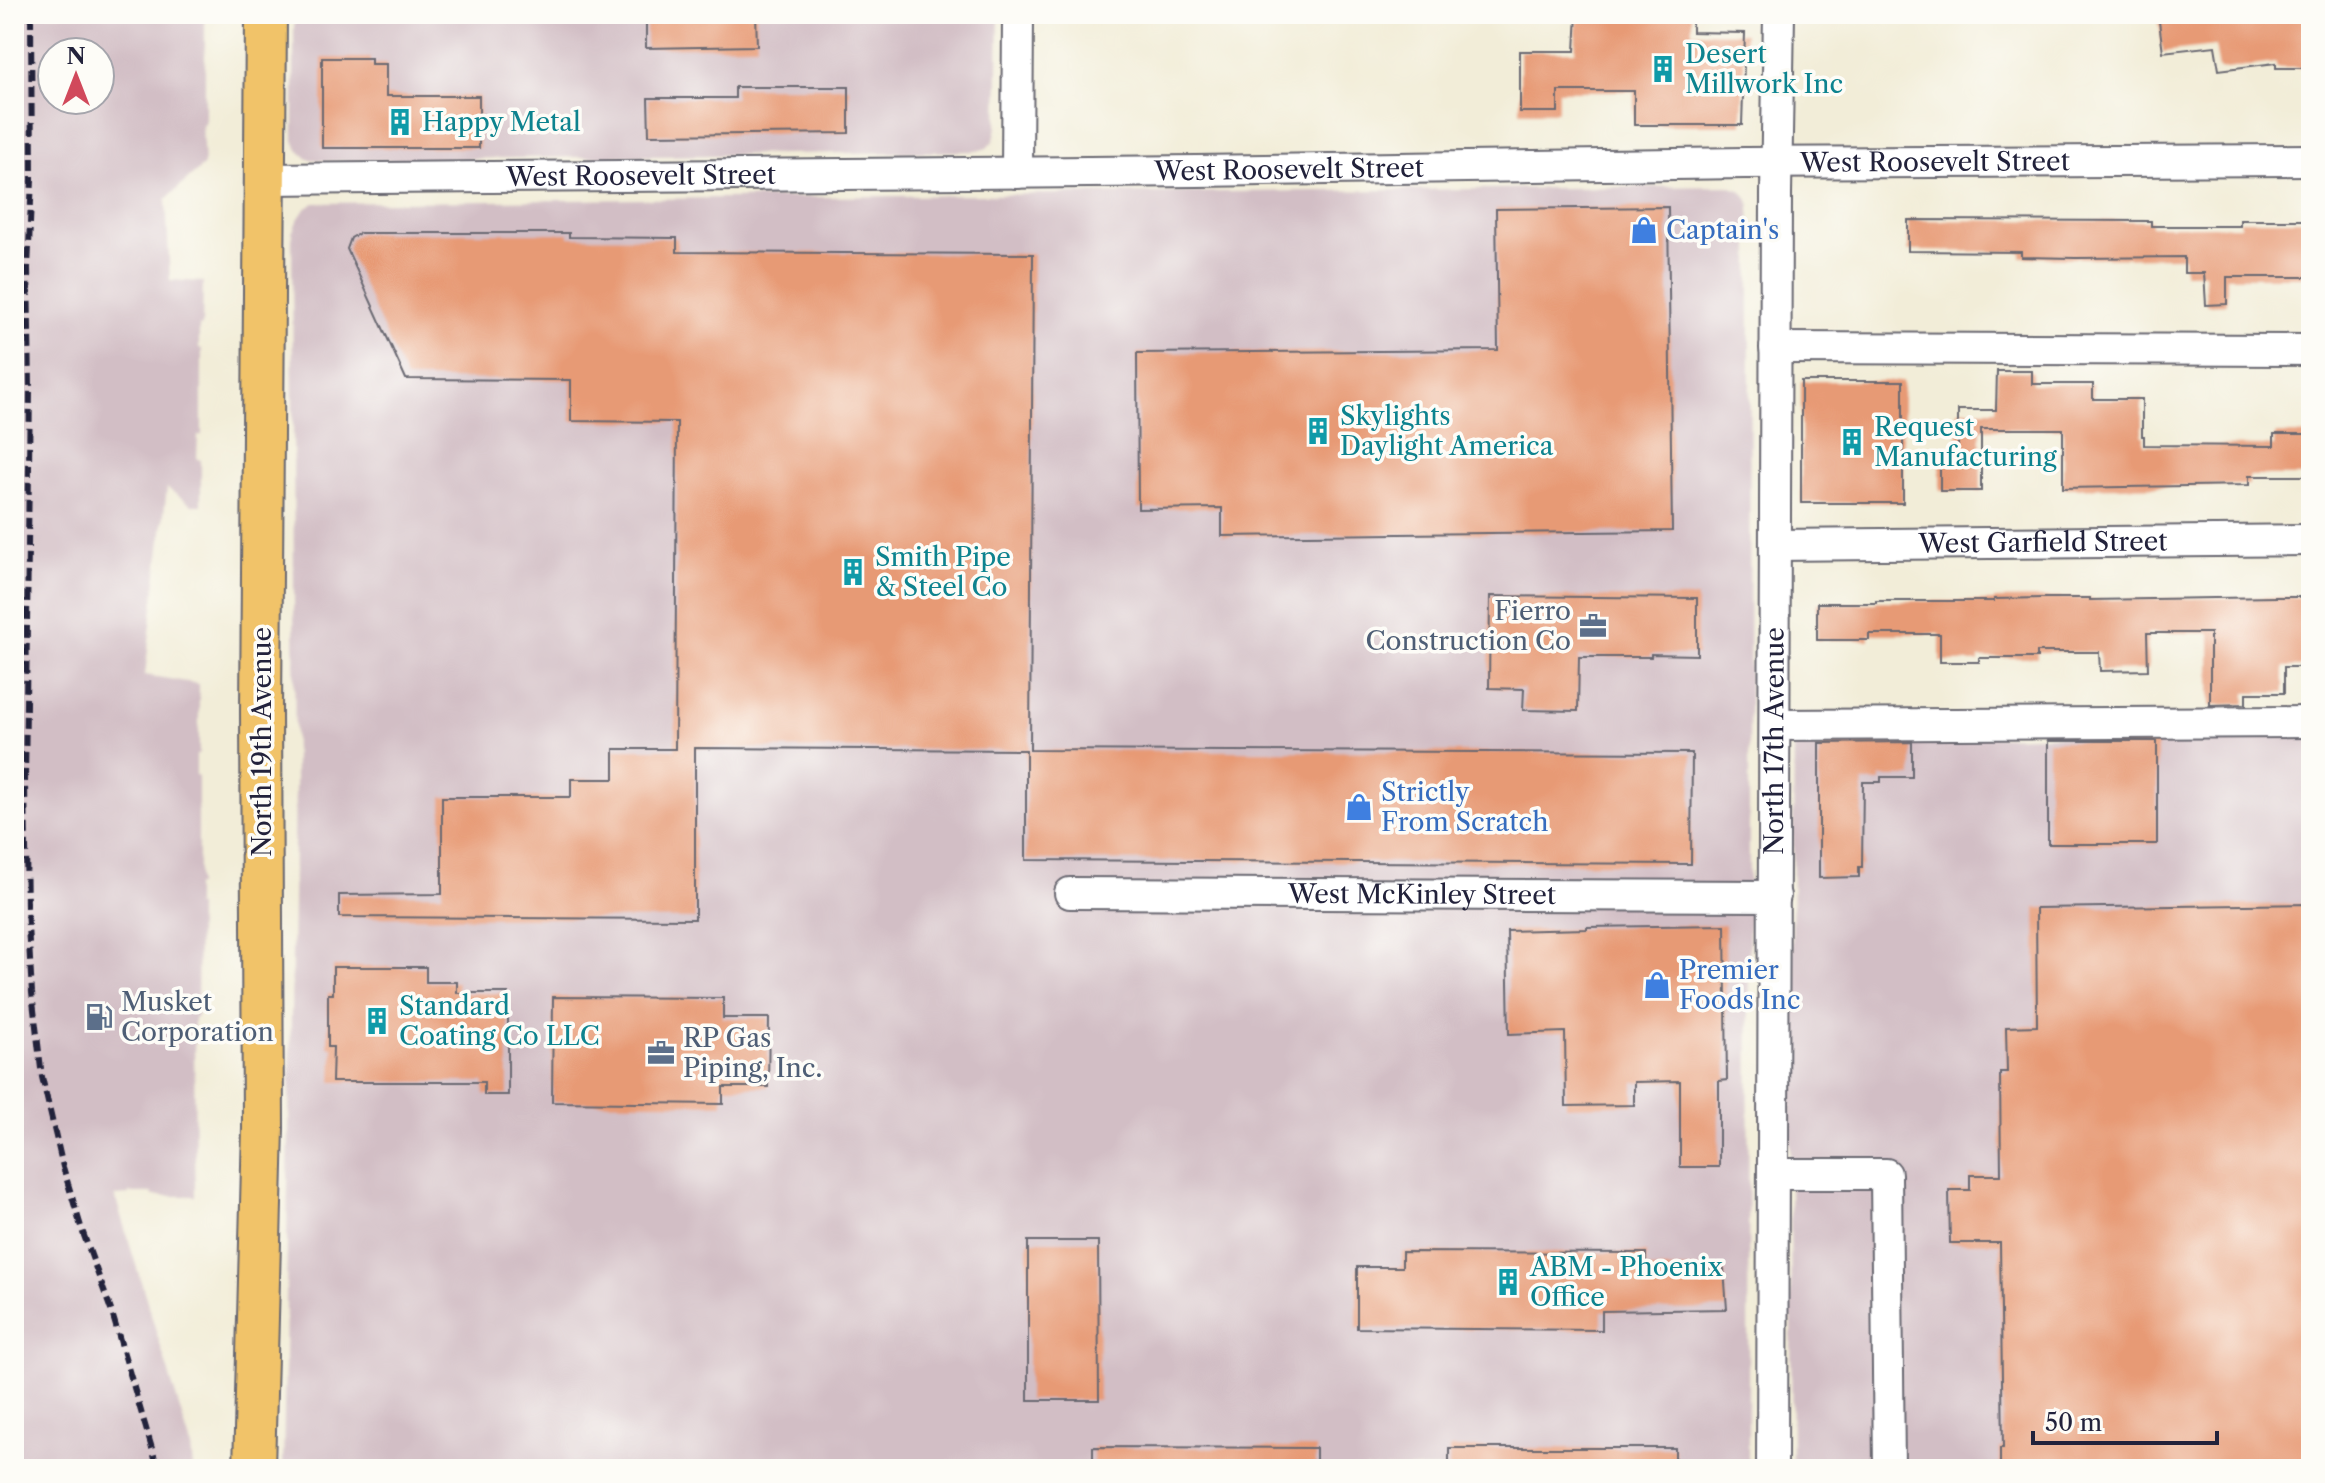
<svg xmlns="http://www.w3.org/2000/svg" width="2325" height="1483" viewBox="0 0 2325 1483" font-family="'Libre Caslon Text',serif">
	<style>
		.industrial { fill: #d2bec5; fill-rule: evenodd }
		.building { fill: #e79a75 }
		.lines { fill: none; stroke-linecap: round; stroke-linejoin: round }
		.minor-casing { stroke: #6b6972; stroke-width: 34 }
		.major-casing { stroke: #6b6972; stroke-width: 44 }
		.minor { stroke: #fff; stroke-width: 30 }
		.major { stroke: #f1c369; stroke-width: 40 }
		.rail { stroke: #22223b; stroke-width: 6; stroke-dasharray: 12 6; stroke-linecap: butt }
		.labels { text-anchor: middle; stroke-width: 7; stroke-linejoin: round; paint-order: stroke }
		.culture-label { font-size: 26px; fill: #0d838f; stroke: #fdfcf7; text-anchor: start }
		.street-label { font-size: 26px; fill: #22223b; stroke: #fdfcf7 }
		.shop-label { font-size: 26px; fill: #366cbe; stroke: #fdfcf7; text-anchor: start }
		.service-label { font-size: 26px; fill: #4e5e75; stroke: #fdfcf7; text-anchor: start }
	</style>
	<rect width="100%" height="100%" fill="#fdfcf7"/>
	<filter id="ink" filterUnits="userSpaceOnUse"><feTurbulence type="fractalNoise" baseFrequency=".0125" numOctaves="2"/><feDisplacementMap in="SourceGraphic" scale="16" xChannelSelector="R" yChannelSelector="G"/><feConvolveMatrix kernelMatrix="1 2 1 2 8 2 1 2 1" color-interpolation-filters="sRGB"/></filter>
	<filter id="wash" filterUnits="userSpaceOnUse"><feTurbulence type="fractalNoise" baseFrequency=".006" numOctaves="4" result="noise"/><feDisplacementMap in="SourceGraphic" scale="32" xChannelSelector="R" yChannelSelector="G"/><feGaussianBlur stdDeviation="1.8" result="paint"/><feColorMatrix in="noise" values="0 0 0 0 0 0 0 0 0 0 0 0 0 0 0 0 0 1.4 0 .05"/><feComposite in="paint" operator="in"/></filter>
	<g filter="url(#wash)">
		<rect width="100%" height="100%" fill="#f2edd8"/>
		<path class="industrial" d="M 14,14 L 205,15 L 205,124 L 202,125 L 204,165 L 166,199 L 170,280 L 203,282 L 202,326 L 199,327 L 199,348 L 202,349 L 202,435 L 198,436 L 197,459 L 201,460 L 201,505 L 192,505 L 167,488 L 145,675 L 199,684 L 199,754 L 196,755 L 196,775 L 198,776 L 198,886 L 195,886 L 195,906 L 198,907 L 197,1017 L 194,1018 L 195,1196 L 153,1196 L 152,1193 L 129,1193 L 129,1195 L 115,1196 L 191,1446 L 193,1469 L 14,1469 ZM 52,52 L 100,52 L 100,100 L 52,100 Z
			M 294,14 L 999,14 L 997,127 L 994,140 L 987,148 L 977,151 L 327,161 L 308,159 L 298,150 L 294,140 Z
			M 1728,186 L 1740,190 L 1746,196 L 1750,205 L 1748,1469 L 283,1469 L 295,786 L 292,233 L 297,221 L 305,209 L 315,203 Z
			M 2311,734 L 2311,1469 L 1792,1469 L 1790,1175 L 1794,738 Z"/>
		<g id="blocks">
			<path class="building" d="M 646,14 L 756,14 L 757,46 L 646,48 Z
				M 1577,14 L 1692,14 L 1692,32 L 1745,33 L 1742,125 L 1634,125 L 1634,91 L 1558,91 L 1558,112 L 1520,112 L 1520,51 L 1575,51 Z
				M 2158,14 L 2311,14 L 2311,68 L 2276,68 L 2276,63 L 2219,70 L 2215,46 L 2163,52 Z
				M 322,58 L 371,58 L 371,64 L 386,64 L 386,96 L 479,96 L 479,148 L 322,148 Z
				M 735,87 L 849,87 L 849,133 L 649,135 L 648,98 L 735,98 Z
				M 1668,207 L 1672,531 L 1222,536 L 1222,508 L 1138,509 L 1137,353 L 1498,350 L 1496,209 Z
				M 1908,220 L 2151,221 L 2151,226 L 2240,226 L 2240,220 L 2311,220 L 2311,277 L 2227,277 L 2227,304 L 2206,305 L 2204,273 L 2184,273 L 2184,257 L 2076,258 L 2021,257 L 2021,252 L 1908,251 Z
				M 360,233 L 569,233 L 569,237 L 677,238 L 677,252 L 1033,254 L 1030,750 L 1692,753 L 1691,864 L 1026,860 L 1026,750 L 695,748 L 695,919 L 339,917 L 339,895 L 442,894 L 442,797 L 571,797 L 571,779 L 614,779 L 614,749 L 675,749 L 677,422 L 571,421 L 571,380 L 406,379 L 347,249 L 351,238 Z
				M 1997,371 L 2032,371 L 2032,384 L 2093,384 L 2093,399 L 2142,399 L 2142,436 L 2144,436 L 2144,445 L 2274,446 L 2274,434 L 2311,434 L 2311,476 L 2249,476 L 2249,485 L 2063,488 L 2063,429 L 1981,429 L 1981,491 L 1940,491 L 1940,464 L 1958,464 L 1958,410 L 1996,410 Z
				M 1801,381 L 1903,381 L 1903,503 L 1801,503 Z
				M 1490,596 L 1697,598 L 1697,655 L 1651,654 L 1651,657 L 1579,657 L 1578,711 L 1523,710 L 1524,689 L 1489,688 Z
				M 2277,597 L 2311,597 L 2311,667 L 2284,667 L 2284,693 L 2246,693 L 2246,704 L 2210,705 L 2210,633 L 2147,633 L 2148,670 L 2100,671 L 2099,652 L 2037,652 L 2037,658 L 1979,658 L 1979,662 L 1940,662 L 1940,634 L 1869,634 L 1869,640 L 1817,640 L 1817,603 L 1876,603 L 1876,601 L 1994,601 L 1994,599 L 2042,598 L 2090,598 L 2090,600 Z
				M 2048,741 L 2157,741 L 2157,844 L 2048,844 Z
				M 1912,742 L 1912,777 L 1881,777 L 1881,782 L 1863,782 L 1862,867 L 1859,867 L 1859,877 L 1819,878 L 1819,743 Z
				M 2311,904 L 2311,1469 L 2000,1469 L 2000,1448 L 2003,1448 L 2000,1243 L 1950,1243 L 1949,1190 L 1970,1190 L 1970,1175 L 2001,1175 L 2000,1072 L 2007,1072 L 2006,1027 L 2037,1026 L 2036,908 Z
				M 1725,925 L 1727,1080 L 1719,1081 L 1719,1167 L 1680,1167 L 1680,1081 L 1634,1082 L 1634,1105 L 1566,1106 L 1565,1032 L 1509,1034 L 1507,931 L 1587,929 L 1587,927 Z
				M 333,967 L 426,967 L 426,982 L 457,982 L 457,993 L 508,993 L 508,1095 L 484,1095 L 484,1082 L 332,1082 L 333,1047 L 328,1047 L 328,994 L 333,994 Z
				M 553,997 L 723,998 L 723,1018 L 769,1018 L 768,1087 L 723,1087 L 723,1104 L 552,1102 Z
				M 1028,1241 L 1098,1241 L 1099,1400 L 1028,1400 Z
				M 1402,1252 L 1646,1253 L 1646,1269 L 1724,1269 L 1727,1309 L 1602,1311 L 1602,1330 L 1357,1328 L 1357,1267 L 1402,1267 Z
				M 1093,1447 L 1316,1448 L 1316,1469 L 1093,1469 Z
				M 1449,1448 L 1675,1448 L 1675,1469 L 1449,1469 Z"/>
		</g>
	</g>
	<g filter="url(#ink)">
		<use href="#blocks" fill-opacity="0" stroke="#6b6972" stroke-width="2"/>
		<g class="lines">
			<g class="minor-casing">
				<g id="minor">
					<path d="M 1017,173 L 1018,14"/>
					<path id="s1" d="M 265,179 L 1197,171 L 1745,163 L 2311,160"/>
					<path d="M 1775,348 L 2311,350"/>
					<path id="s2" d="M 1775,545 L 2311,540"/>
					<path d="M 1776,725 L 2311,722"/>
					<path id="s3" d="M 1070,893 L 1775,896"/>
					<path d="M 1773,1174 L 1886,1174 L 1889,1469"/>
					<path id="s4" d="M 1772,1469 L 1776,194 L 1779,14"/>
				</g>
			</g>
			<g class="major-casing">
				<path id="major" d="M 254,1469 L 263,1128 L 261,712 L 266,14"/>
			</g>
			<use href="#minor" class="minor"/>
			<use href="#major" class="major"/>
			<path class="rail" d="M 31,14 L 32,179 L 28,268 L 30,387 L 25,783 L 27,909 L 32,993 L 42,1077 L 63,1167 L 82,1230 L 112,1313 L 158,1469"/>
		</g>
	</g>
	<defs>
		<g id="building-bare" transform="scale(2.16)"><path d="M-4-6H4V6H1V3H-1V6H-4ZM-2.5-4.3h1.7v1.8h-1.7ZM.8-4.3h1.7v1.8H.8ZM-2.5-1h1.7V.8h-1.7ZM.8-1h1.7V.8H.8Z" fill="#0f9aa8" stroke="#fdfcf7" stroke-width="2.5" paint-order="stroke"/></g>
		<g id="shop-bare" transform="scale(2.16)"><path d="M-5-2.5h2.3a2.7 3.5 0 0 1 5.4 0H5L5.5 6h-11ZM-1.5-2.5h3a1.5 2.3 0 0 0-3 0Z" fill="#3f7fe0" stroke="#fdfcf7" stroke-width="2.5" paint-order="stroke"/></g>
		<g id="office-bare" transform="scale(2.16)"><path d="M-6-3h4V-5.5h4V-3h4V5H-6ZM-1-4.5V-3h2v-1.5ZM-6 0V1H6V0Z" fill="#5c6f8a" stroke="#fdfcf7" stroke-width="2.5" paint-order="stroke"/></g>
		<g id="fuel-bare" transform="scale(2.16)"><path d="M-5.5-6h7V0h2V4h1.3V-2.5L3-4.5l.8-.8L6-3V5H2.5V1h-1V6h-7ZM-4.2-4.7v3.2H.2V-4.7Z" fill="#5c6f8a" stroke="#fdfcf7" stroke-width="2.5" paint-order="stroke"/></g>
	</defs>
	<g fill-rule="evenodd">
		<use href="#building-bare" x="1663" y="69"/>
		<use href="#building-bare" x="400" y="122"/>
		<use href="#shop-bare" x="1644" y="230"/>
		<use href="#building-bare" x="1318" y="431"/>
		<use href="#building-bare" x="1852" y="442"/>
		<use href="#building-bare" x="853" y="572"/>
		<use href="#office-bare" x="1593" y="626"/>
		<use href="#shop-bare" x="1359" y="807"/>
		<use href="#shop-bare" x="1657" y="985"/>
		<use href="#fuel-bare" x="99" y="1017"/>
		<use href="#building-bare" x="377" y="1021"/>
		<use href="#office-bare" x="661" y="1053"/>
		<use href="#building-bare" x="1508" y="1282"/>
	</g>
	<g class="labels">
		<g class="culture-label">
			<text x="1685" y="63">Desert<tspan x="1685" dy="30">Millwork Inc</tspan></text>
			<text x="422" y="131">Happy Metal</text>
			<text x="1340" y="425">Skylights<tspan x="1340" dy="30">Daylight America</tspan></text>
			<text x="1874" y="436">Request<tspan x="1874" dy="30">Manufacturing</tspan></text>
			<text x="875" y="566">Smith Pipe<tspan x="875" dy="30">&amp; Steel Co</tspan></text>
			<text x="399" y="1015">Standard<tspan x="399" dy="30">Coating Co LLC</tspan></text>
			<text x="1530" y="1276">ABM - Phoenix<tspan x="1530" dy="30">Office</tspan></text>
		</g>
		<g class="street-label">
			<text dy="9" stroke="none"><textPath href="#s1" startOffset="1670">West Roosevelt Street</textPath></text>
			<text dy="9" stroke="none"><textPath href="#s1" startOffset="1024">West Roosevelt Street</textPath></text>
			<text dy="9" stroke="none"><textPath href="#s1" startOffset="376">West Roosevelt Street</textPath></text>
			<text dy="9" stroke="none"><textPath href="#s2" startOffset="268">West Garfield Street</textPath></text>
			<text dy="9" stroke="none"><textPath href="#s4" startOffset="728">North 17th Avenue</textPath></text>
			<text transform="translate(262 742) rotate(-90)" y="9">North 19th Avenue</text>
			<text dy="9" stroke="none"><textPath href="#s3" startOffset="352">West McKinley Street</textPath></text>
		</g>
		<g class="shop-label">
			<text x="1666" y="239">Captain's</text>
			<text x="1381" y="801">Strictly<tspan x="1381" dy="30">From Scratch</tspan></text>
			<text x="1679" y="979">Premier<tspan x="1679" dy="30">Foods Inc</tspan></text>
		</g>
		<g class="service-label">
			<text x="1571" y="620" text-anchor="end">Fierro<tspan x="1571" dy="30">Construction Co</tspan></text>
			<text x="121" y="1011">Musket<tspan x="121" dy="30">Corporation</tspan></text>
			<text x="683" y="1047">RP Gas<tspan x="683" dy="30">Piping, Inc.</tspan></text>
		</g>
	</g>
	<rect width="2325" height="1483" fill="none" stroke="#fdfcf7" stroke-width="48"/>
	<g transform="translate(76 76)"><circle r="38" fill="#fdfcf7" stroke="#a5a5ac" stroke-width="2"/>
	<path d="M0-6L14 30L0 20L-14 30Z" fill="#d1495b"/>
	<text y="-12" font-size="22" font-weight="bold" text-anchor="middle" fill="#22223b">N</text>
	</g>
	<path d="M2033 1431v12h184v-12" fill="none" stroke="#22223b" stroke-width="4"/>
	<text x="2045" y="1431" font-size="24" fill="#22223b" stroke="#fdfcf7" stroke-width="6" paint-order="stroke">50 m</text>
</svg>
